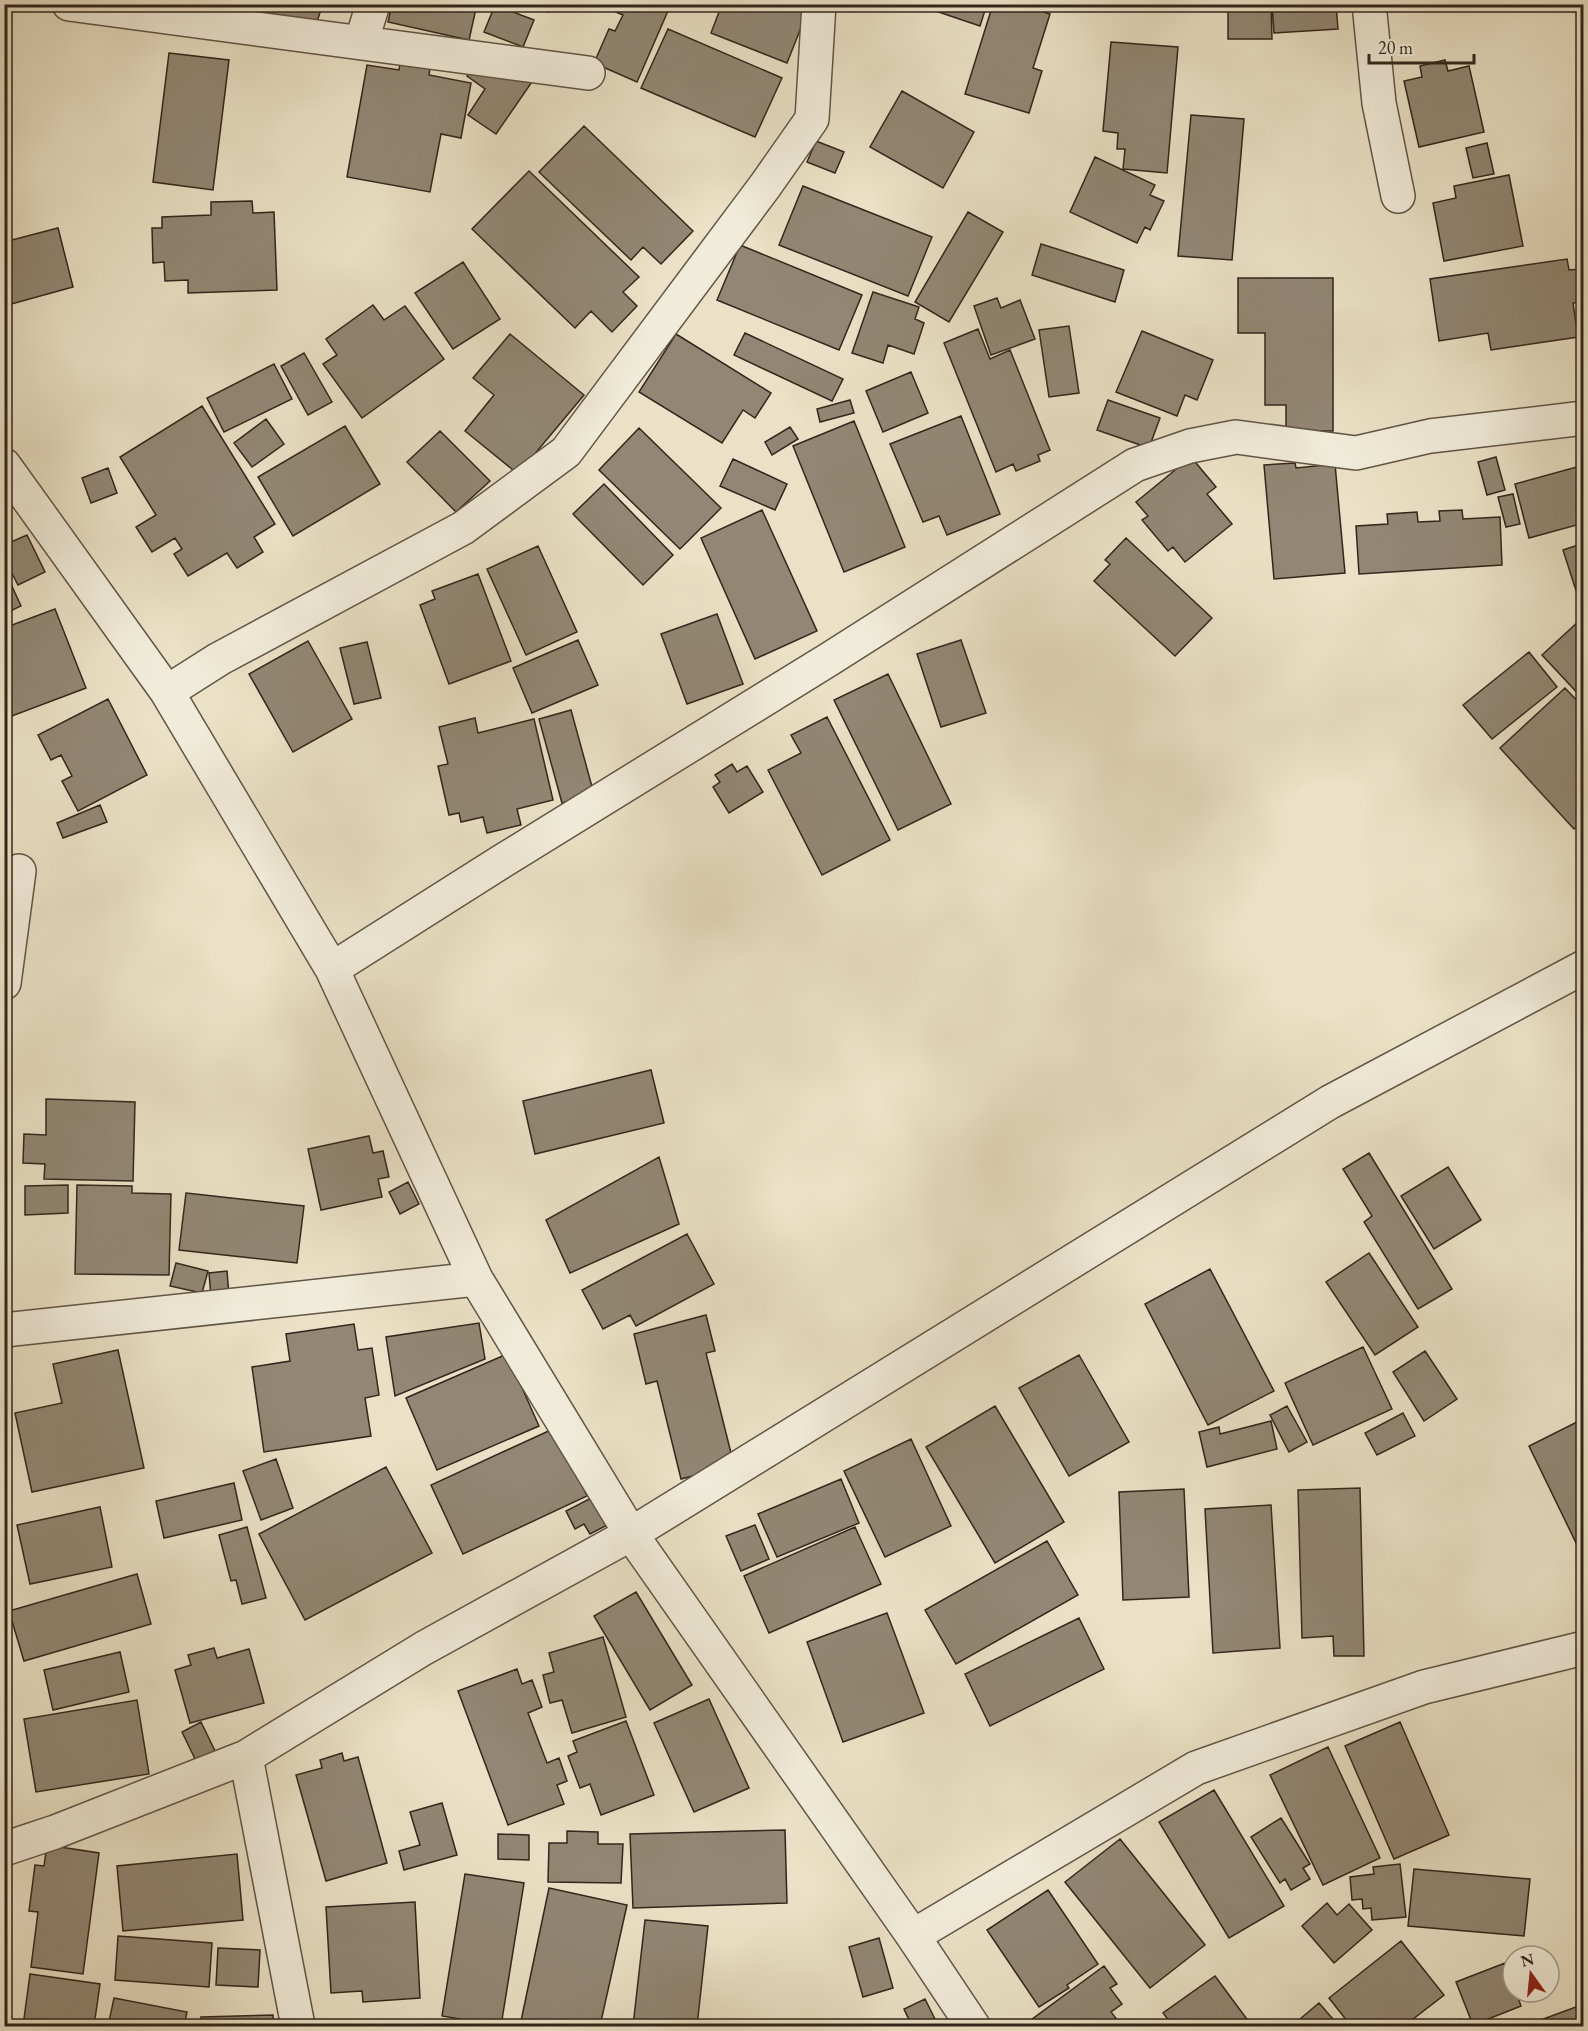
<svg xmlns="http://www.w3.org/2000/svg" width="1588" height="2031" viewBox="0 0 1588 2031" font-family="'EB Garamond',serif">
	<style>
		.building { fill: #928774; stroke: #33261c; stroke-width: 1.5 }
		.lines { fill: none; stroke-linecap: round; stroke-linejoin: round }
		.minor-casing { stroke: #615546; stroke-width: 36 }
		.minor { stroke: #f1ecda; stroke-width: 33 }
	</style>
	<rect width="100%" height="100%" fill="#eae1c6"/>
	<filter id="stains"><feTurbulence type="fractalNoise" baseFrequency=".00333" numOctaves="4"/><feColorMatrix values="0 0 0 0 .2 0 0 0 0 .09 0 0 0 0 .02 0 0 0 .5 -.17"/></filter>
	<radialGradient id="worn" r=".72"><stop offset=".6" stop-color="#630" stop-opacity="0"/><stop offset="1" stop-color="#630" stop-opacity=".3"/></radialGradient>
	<path class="building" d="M 270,4 L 323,4 L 314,30 L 267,13 Z
		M 392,4 L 477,4 L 469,40 L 388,22 Z
		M 523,4 L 552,4 L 549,12 Z
		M 620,4 L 671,4 L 637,82 L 594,63 L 609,29 L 615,31 L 623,15 L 616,12 Z
		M 722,4 L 793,4 L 808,10 L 787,63 L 711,33 Z
		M 915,4 L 987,4 L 980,26 Z
		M 993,4 L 1018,4 L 1050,14 L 1033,68 L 1042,71 L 1029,113 L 965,94 Z
		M 1228,4 L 1271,4 L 1272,39 L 1228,39 Z
		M 1272,4 L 1336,4 L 1338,29 L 1274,33 Z
		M 495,5 L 534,20 L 523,47 L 484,32 Z
		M 668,29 L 782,78 L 755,137 L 641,88 Z
		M 1111,42 L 1178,47 L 1167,173 L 1123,169 L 1125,149 L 1117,149 L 1118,133 L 1103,131 Z
		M 169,53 L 229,60 L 213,190 L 153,182 Z
		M 401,57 L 431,62 L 429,75 L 471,83 L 461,138 L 441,134 L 430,192 L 347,177 L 367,65 L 399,70 Z
		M 1445,60 L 1448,71 L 1469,66 L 1484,132 L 1419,147 L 1404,81 L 1422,77 L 1420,66 Z
		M 475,63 L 536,76 L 496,134 L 468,115 L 485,89 L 467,76 Z
		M 902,91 L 974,132 L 943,188 L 870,147 Z
		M 1191,115 L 1244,119 L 1232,260 L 1178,256 Z
		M 584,126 L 693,231 L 661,264 L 643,247 L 631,260 L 539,172 Z
		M 816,141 L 844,152 L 835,173 L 807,162 Z
		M 1487,143 L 1494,174 L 1473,178 L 1466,148 Z
		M 1095,157 L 1155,185 L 1150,195 L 1164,201 L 1150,230 L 1145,227 L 1137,243 L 1070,212 Z
		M 529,171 L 639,277 L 623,292 L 637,306 L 612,332 L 591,311 L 575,328 L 472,229 Z
		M 1509,175 L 1523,246 L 1444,261 L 1433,203 L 1456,198 L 1454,186 Z
		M 803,186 L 932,237 L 908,296 L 779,245 Z
		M 252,201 L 253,213 L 274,212 L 277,290 L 188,293 L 188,280 L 165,281 L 164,262 L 153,263 L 152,228 L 162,228 L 162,217 L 211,215 L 211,202 Z
		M 968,212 L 1003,232 L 949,322 L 915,302 Z
		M 58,228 L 73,287 L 4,306 L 4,242 Z
		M 1041,244 L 1124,270 L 1115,302 L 1032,275 Z
		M 740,245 L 862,295 L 839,350 L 717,300 Z
		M 1567,259 L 1569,270 L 1580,269 L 1584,293 L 1584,302 L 1573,303 L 1578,337 L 1491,350 L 1488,333 L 1439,341 L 1430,279 Z
		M 463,262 L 500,319 L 453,349 L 415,293 Z
		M 1238,278 L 1333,278 L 1333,431 L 1286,431 L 1286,405 L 1265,405 L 1265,333 L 1238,333 Z
		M 873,292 L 919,307 L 915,319 L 924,323 L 914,354 L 888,345 L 883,363 L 852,353 Z
		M 997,298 L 1001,308 L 1020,300 L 1035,339 L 991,355 L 974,306 Z
		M 373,305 L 384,320 L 405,306 L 444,359 L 362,418 L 323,364 L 337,355 L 326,339 Z
		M 1069,326 L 1079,393 L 1049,397 L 1039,330 Z
		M 978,329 L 990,359 L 1010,350 L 1050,450 L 1038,455 L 1040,461 L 1016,471 L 1013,464 L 996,472 L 944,343 Z
		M 1142,331 L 1213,360 L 1197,400 L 1185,395 L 1177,416 L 1116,392 Z
		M 745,333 L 843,379 L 832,401 L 734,355 Z
		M 510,334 L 584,395 L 518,474 L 465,431 L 494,395 L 473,378 Z
		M 676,334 L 771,393 L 755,418 L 743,410 L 722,443 L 639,392 Z
		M 304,353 L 332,402 L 308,415 L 281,366 Z
		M 274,364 L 292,399 L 224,432 L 207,398 Z
		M 911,372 L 928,413 L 883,432 L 866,391 Z
		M 850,400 L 854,413 L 820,422 L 817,409 Z
		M 1108,400 L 1160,418 L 1149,448 L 1097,430 Z
		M 202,406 L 275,524 L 254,537 L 263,552 L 237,568 L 227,553 L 188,576 L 174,554 L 182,549 L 175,538 L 152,552 L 136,527 L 156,515 L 120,457 Z
		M 961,416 L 1000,514 L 947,535 L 939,516 L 923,522 L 890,444 Z
		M 266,419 L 284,444 L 252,467 L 234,443 Z
		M 854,421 L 905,547 L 844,572 L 793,446 Z
		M 345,426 L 380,484 L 293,536 L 258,477 Z
		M 790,427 L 798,439 L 772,455 L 765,442 Z
		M 639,428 L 721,508 L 680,549 L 599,470 Z
		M 440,431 L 490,481 L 456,512 L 407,462 Z
		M 1191,457 L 1216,487 L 1207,494 L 1232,524 L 1185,562 L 1173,547 L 1168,551 L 1142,520 L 1148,516 L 1136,502 Z
		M 1496,457 L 1505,490 L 1487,495 L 1478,462 Z
		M 733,459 L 787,484 L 775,510 L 720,486 Z
		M 1295,463 L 1296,468 L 1335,464 L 1345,573 L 1274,579 L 1264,465 Z
		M 1584,465 L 1584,523 L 1529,538 L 1515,484 Z
		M 108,468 L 117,493 L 91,503 L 82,478 Z
		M 604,484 L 673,555 L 643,585 L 573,514 Z
		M 1513,494 L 1520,524 L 1506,527 L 1498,497 Z
		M 762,510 L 817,631 L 755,659 L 701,538 Z
		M 1462,510 L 1463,519 L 1500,517 L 1502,565 L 1359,574 L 1356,526 L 1388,524 L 1387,514 L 1417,512 L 1418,522 L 1440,521 L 1439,511 Z
		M 27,535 L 45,572 L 18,585 L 4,558 L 4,545 Z
		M 1126,538 L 1212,618 L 1175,656 L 1094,581 L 1110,564 L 1105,560 Z
		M 1584,543 L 1584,605 L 1581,606 L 1563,550 Z
		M 538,546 L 577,632 L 526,655 L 487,569 Z
		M 4,569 L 21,606 L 4,614 Z
		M 478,574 L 511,661 L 449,684 L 420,605 L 435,599 L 432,591 Z
		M 55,609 L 86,688 L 4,719 L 4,628 Z
		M 717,614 L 743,684 L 687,704 L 661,634 Z
		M 1579,621 L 1584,625 L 1584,700 L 1542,655 Z
		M 578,640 L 598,685 L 532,713 L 513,668 Z
		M 961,640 L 986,713 L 941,727 L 917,654 Z
		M 308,641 L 352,719 L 293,752 L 249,674 Z
		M 367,642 L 381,698 L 354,704 L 340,648 Z
		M 1529,652 L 1557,687 L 1492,739 L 1463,705 Z
		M 888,674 L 951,804 L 898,830 L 834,700 Z
		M 1565,688 L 1584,708 L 1584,820 L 1574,829 L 1500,748 Z
		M 108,699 L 147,775 L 78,811 L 62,781 L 72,776 L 61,755 L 51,760 L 38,735 Z
		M 571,710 L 594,794 L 562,803 L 539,719 Z
		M 827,717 L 890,840 L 822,875 L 768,770 L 801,753 L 791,735 Z
		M 475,718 L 478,733 L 534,719 L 553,800 L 517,809 L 521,825 L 487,833 L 483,817 L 461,822 L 459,813 L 449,815 L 438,766 L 448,764 L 439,727 Z
		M 732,764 L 737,772 L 747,766 L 763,792 L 729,813 L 713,787 L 720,782 L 715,775 Z
		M 100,805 L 107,822 L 63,838 L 57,823 Z
		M 651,1070 L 664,1123 L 535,1154 L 523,1101 Z
		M 46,1099 L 135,1102 L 133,1181 L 44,1179 L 45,1164 L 23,1163 L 24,1134 L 46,1135 Z
		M 369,1136 L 373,1153 L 383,1151 L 389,1177 L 378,1179 L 382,1197 L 321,1210 L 308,1149 Z
		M 1369,1153 L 1452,1289 L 1418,1309 L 1364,1222 L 1372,1216 L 1343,1169 Z
		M 659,1157 L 679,1224 L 570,1273 L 546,1220 Z
		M 1448,1167 L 1481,1220 L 1434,1249 L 1401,1196 Z
		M 408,1182 L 419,1204 L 400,1214 L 389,1192 Z
		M 68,1185 L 68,1213 L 25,1215 L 25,1186 Z
		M 77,1185 L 132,1186 L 132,1193 L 171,1194 L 169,1275 L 75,1274 Z
		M 186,1193 L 304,1206 L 297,1263 L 179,1250 Z
		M 687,1234 L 714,1284 L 636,1326 L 630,1315 L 603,1329 L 582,1290 Z
		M 1369,1253 L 1418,1327 L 1375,1355 L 1326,1282 Z
		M 176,1263 L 208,1271 L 202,1293 L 170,1286 Z
		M 1210,1269 L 1274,1391 L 1208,1425 L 1145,1304 Z
		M 227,1271 L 229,1296 L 211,1297 L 209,1273 Z
		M 706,1315 L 715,1351 L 706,1353 L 734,1465 L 681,1479 L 657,1381 L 646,1384 L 634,1334 Z
		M 479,1323 L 485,1359 L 395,1396 L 386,1337 Z
		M 354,1324 L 358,1350 L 372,1348 L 379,1395 L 365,1398 L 371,1436 L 264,1452 L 252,1367 L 290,1361 L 286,1334 Z
		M 1363,1347 L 1392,1409 L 1313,1445 L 1285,1383 Z
		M 118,1350 L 144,1468 L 32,1492 L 15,1413 L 62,1403 L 53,1364 Z
		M 1425,1351 L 1457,1399 L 1424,1421 L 1393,1372 Z
		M 507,1354 L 539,1426 L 437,1470 L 406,1398 Z
		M 1079,1355 L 1129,1442 L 1069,1476 L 1019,1388 Z
		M 995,1406 L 1064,1522 L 995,1563 L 926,1447 Z
		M 1287,1406 L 1307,1442 L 1289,1452 L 1270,1415 Z
		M 1403,1413 L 1415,1436 L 1377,1455 L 1365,1433 Z
		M 1581,1420 L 1584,1424 L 1584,1547 L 1579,1549 L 1529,1446 Z
		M 1271,1421 L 1277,1449 L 1207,1467 L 1199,1432 L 1219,1427 L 1220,1434 Z
		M 555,1428 L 587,1496 L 463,1554 L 431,1485 Z
		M 911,1439 L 951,1526 L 885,1557 L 844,1471 Z
		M 276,1459 L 293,1508 L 261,1520 L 243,1471 Z
		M 386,1467 L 432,1553 L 305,1620 L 259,1534 Z
		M 841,1479 L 859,1523 L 777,1557 L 758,1514 Z
		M 234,1483 L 242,1520 L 164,1538 L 156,1501 Z
		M 1360,1488 L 1364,1656 L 1334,1656 L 1333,1636 L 1302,1638 L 1298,1490 Z
		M 1184,1489 L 1189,1597 L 1123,1600 L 1119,1492 Z
		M 599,1494 L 613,1522 L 590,1534 L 584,1524 L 575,1529 L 566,1511 Z
		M 1271,1505 L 1280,1648 L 1213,1653 L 1205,1509 Z
		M 100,1507 L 112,1567 L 30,1584 L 17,1525 Z
		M 755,1525 L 769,1559 L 741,1571 L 726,1536 Z
		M 247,1527 L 266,1598 L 242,1604 L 236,1580 L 231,1581 L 219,1535 Z
		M 855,1527 L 881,1584 L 769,1633 L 744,1576 Z
		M 1047,1541 L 1078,1595 L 956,1664 L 925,1610 Z
		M 137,1574 L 151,1624 L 24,1661 L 9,1611 Z
		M 636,1592 L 692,1685 L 650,1710 L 594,1616 Z
		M 887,1613 L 924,1713 L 843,1742 L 807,1642 Z
		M 1079,1618 L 1104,1669 L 990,1726 L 965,1674 Z
		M 603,1637 L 626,1717 L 572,1733 L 562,1700 L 550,1703 L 543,1675 L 554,1672 L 549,1653 Z
		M 214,1648 L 217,1658 L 249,1649 L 264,1703 L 190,1723 L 175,1670 L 191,1665 L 188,1655 Z
		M 120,1652 L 129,1692 L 53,1710 L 44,1670 Z
		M 517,1669 L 522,1684 L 532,1680 L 542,1707 L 528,1713 L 547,1763 L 559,1758 L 567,1781 L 557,1785 L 564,1804 L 508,1825 L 458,1691 Z
		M 709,1699 L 749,1788 L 694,1812 L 654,1723 Z
		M 137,1700 L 149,1774 L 36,1792 L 24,1719 Z
		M 626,1721 L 654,1795 L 601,1815 L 590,1784 L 580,1788 L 568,1756 L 577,1752 L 573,1741 Z
		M 201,1722 L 217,1755 L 198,1765 L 182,1732 Z
		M 1400,1722 L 1449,1835 L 1394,1859 L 1345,1746 Z
		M 1328,1747 L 1380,1858 L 1323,1885 L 1270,1775 Z
		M 342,1753 L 344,1761 L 358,1757 L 387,1863 L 326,1881 L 296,1775 L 322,1768 L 320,1760 Z
		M 1214,1790 L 1284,1906 L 1229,1938 L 1159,1822 Z
		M 442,1803 L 457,1855 L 404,1870 L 399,1851 L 420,1845 L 410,1812 Z
		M 1281,1818 L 1310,1864 L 1303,1868 L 1310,1879 L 1291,1890 L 1285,1879 L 1280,1883 L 1251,1837 Z
		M 785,1830 L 787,1903 L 633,1908 L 630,1834 Z
		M 567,1831 L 598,1832 L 598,1844 L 623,1844 L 621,1883 L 548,1882 L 549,1843 L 567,1843 Z
		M 498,1834 L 529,1835 L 529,1860 L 498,1859 Z
		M 1120,1839 L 1205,1945 L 1150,1988 L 1065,1882 Z
		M 47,1845 L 99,1853 L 83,1974 L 31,1967 L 38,1912 L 29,1911 L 35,1865 L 44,1866 Z
		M 237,1854 L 243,1920 L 123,1931 L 117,1866 Z
		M 1400,1864 L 1406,1917 L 1372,1920 L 1371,1908 L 1363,1909 L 1362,1899 L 1352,1900 L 1350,1877 L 1374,1874 L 1373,1867 Z
		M 1414,1869 L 1530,1879 L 1524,1936 L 1408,1926 Z
		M 465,1874 L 524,1883 L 501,2026 L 442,2016 Z
		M 549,1888 L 627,1905 L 600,2026 L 546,2026 L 521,2021 Z
		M 1048,1890 L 1098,1964 L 1067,1985 L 1069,1988 L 1039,2007 L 987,1930 Z
		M 415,1902 L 420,1998 L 363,2002 L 362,1991 L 331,1993 L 326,1907 Z
		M 1327,1903 L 1337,1915 L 1349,1904 L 1372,1930 L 1334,1963 L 1302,1926 Z
		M 645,1920 L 708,1926 L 697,2026 L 633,2026 Z
		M 118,1936 L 212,1943 L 209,1987 L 115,1980 Z
		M 879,1938 L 893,1988 L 863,1997 L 849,1947 Z
		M 1401,1941 L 1444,1995 L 1404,2026 L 1351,2026 L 1329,1998 Z
		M 218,1948 L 260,1950 L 258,1987 L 216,1985 Z
		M 1505,1963 L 1513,1985 L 1513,1992 L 1516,1992 L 1521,2006 L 1473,2025 L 1456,1982 Z
		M 1104,1966 L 1117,1984 L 1110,1988 L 1122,2004 L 1111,2012 L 1122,2026 L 1036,2026 L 1031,2020 Z
		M 30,1974 L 100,1984 L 94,2026 L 23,2026 Z
		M 1215,1976 L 1252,2026 L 1173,2026 L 1163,2013 Z
		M 114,1998 L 187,2012 L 184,2026 L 108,2026 Z
		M 925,1999 L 937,2023 L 930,2026 L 912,2026 L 904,2009 Z
		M 1319,2003 L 1339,2026 L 1306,2026 L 1300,2019 Z
		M 1584,2004 L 1584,2026 L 1536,2026 L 1535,2022 Z
		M 273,2015 L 273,2026 L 201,2026 L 201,2017 Z
		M 1459,2019 L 1464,2026 L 1447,2026 Z
		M 711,2020 L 827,2026 L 711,2026 Z"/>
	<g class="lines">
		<g class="minor-casing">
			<path id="minor" d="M 69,4 L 588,73
				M 1369,4 L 1379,103 L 1398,196
				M 361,43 L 373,4
				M 4,465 L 167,692 L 332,969 L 476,1279 L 631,1534 L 913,1936 L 973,2026
				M 167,692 L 219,659 L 463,528 L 566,452 L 765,186 L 812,119 L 819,4
				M 332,969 L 504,860 L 828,660 L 1135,465 L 1190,446 L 1236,437 L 1356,453 L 1430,436 L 1584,418
				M 4,983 L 19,871
				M 4,1330 L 476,1279
				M 246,1757 L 298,2026
				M 4,1849 L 55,1832 L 246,1757 L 424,1648 L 631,1534 L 1330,1102 L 1584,967
				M 913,1936 L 1196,1768 L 1424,1687 L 1584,1648"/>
		</g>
		<use href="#minor" class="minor"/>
	</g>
	<rect width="1588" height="2031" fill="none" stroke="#eae1c6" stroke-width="24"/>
	<rect x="6" y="6" width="1576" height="2019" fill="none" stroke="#33261c" stroke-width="3"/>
	<rect x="12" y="12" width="1564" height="2007" fill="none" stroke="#33261c" stroke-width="1.5"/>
	<g transform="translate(1531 1974) rotate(345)"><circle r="28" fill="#f1ecda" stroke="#a59d8e" stroke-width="1.5"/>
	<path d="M0-4.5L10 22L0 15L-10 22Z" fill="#8f2418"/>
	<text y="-9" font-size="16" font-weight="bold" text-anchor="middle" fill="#33261c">N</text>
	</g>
	<path d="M1369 54v9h105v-9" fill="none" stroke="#33261c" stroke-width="3"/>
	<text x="1378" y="54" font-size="18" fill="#33261c" stroke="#f1ecda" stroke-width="4.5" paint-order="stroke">20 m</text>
	<rect width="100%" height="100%" filter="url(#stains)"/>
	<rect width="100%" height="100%" fill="url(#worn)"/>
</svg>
